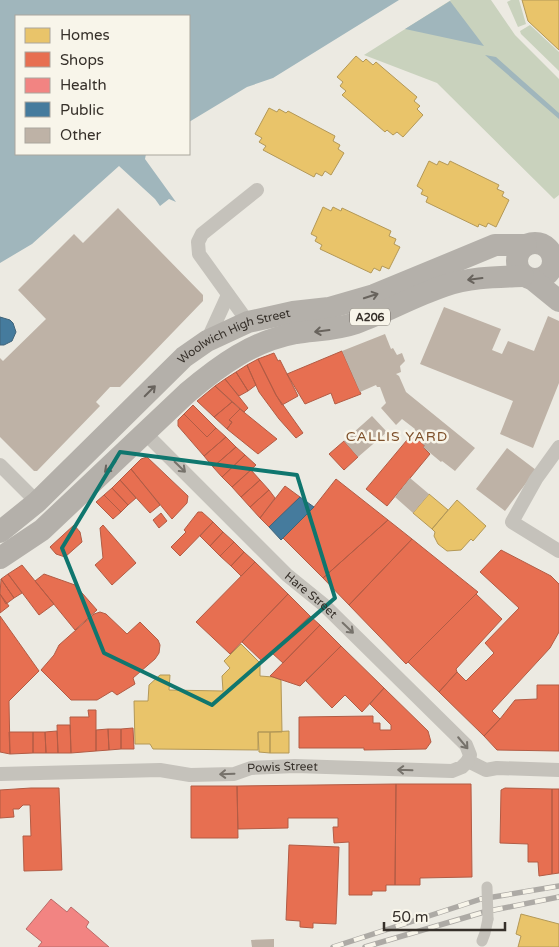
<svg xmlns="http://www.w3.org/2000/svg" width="559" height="947" viewBox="0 0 559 947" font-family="'Varela Round',sans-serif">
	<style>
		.green { fill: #c9d2bd }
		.water { fill: #a0b6bc }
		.homes { fill: #e9c46a; stroke: #b39857 }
		.shops { fill: #e76f51; stroke: #b25c45 }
		.health { fill: #f28482; stroke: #ba6b68 }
		.public { fill: #457b9d; stroke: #40647a }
		.building { fill: #beb2a6 }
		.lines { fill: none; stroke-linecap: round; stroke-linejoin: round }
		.pedestrian { stroke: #c5c2bb; stroke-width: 11 }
		.minor { stroke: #c5c2bb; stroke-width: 14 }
		.primary { stroke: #b4b0aa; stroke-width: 22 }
		.rail-casing { stroke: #adaaa5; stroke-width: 5.5 }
		.rail { stroke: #f8f5ea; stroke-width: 4; stroke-dasharray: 11; stroke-linecap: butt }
		.pedestrian-bridge { stroke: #c5c2bb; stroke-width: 11 }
		.oneway { stroke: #68635d }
		.oneway2 { stroke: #76726b }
		.marked { fill: none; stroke: #0f766e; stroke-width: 4; stroke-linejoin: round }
		.labels { text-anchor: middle; stroke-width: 5; stroke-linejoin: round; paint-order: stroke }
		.shield { fill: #f8f5ea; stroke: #706b64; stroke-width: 1 }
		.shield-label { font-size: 11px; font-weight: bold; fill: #36302a }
		.street-label { font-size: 12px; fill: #36302a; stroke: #f8f5ea }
		.neighbourhood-label { font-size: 14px; letter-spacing: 1px; fill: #7e502a; stroke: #f8f5ea }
	</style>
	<rect width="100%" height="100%" fill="#eceae2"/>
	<path class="green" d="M 451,0 L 491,0 L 515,35 L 559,79 L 559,195 L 554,199 L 437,83 L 364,55 Z
		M 511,0 L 519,0 L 526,24 L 518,27 L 507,2 Z
		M 530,25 L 559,52 L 559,71 L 521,34 L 520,31 Z"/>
	<path class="water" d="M 0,0 L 399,0 L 273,78 L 247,87 L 189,122 L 189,16 L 16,16 L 16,154 L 146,154 L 145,159 L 176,202 L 169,199 L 160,206 L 155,199 L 119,166 L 32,244 L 0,263 Z
		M 450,1 L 484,46 L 405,29 Z
		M 485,55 L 496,57 L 559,113 L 559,119 Z"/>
	<path class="homes" d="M 522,0 L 559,0 L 559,50 L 528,21 Z
		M 356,56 L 363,62 L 366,59 L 373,65 L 376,62 L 417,97 L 414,101 L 420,106 L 417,109 L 423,115 L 403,137 L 397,132 L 393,135 L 387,130 L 385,132 L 342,95 L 346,91 L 340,86 L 343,82 L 337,77 Z
		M 269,108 L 277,112 L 279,109 L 286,113 L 288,111 L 335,136 L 333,141 L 340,145 L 338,149 L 344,153 L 331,175 L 325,171 L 322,176 L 316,173 L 314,177 L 263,150 L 266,146 L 259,142 L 262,138 L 255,134 Z
		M 429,161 L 437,165 L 439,161 L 448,165 L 450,161 L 499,185 L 497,189 L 504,192 L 502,196 L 509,200 L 496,227 L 488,223 L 486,227 L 479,224 L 478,227 L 426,202 L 428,197 L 421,194 L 423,190 L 417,186 Z
		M 323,207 L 331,211 L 333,207 L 341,211 L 342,208 L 391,231 L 389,236 L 396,239 L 394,244 L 400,247 L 389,269 L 382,266 L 380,271 L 374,268 L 371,273 L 320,249 L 322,245 L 315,241 L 317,237 L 311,234 Z
		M 429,494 L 448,510 L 432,529 L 413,513 Z
		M 457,500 L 486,526 L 473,541 L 471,539 L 461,550 L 447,551 L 438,544 L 434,536 L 435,532 L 432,529 Z
		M 241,644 L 260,663 L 260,676 L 273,677 L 281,680 L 282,732 L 258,732 L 258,750 L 153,749 L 150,744 L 135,744 L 134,701 L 148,701 L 149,685 L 160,675 L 170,675 L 169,690 L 223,691 L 222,676 L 230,668 L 224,661 Z
		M 289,731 L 289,753 L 270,753 L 270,732 Z
		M 258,732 L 270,732 L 270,753 L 259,752 Z
		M 521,914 L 559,924 L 559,947 L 518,947 L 521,936 L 516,934 Z"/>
	<path class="shops" d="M 342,351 L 361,394 L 335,404 L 331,393 L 305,404 L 287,374 Z
		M 274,353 L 278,361 L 280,360 L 298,396 L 282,405 L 276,395 L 258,359 Z
		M 258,359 L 276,395 L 303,433 L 296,438 L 279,419 L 259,392 L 247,365 Z
		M 247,365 L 256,385 L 248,391 L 236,372 Z
		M 236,372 L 248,391 L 239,396 L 225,379 Z
		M 225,379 L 248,408 L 244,412 L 215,386 Z
		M 215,386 L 232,402 L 214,417 L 197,401 Z
		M 232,402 L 240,409 L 229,420 L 232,422 L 227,429 L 214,417 Z
		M 193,405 L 216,428 L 207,437 L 184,414 Z
		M 240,409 L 277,439 L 258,454 L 227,429 L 232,422 L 229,420 Z
		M 184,414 L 207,437 L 216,428 L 226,437 L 204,456 L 178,426 L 178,420 Z
		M 412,434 L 425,446 L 423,447 L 430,454 L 387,506 L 366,489 Z
		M 226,437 L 236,447 L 213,467 L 204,456 Z
		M 344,441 L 358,457 L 344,470 L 329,454 Z
		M 236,447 L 245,455 L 222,477 L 213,467 Z
		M 245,455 L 256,465 L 232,487 L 222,477 Z
		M 147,457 L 188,496 L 187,503 L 172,519 L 131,469 L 141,459 Z
		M 131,469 L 160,505 L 150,513 L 120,480 Z
		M 251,470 L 260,480 L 241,497 L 232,487 Z
		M 336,479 L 388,520 L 323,578 L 283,538 L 314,507 Z
		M 120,480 L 136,498 L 128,505 L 112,488 Z
		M 260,480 L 269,490 L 250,507 L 241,497 Z
		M 285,486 L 300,497 L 269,527 L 260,518 Z
		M 112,488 L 128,505 L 121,512 L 104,495 Z
		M 269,490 L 275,498 L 260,518 L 250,507 Z
		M 104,495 L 121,512 L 113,519 L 96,502 Z
		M 198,512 L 202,512 L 213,522 L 180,556 L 171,547 L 186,532 L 184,530 Z
		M 161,513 L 167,521 L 159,528 L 153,520 Z
		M 388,520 L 412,539 L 349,605 L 323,578 Z
		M 213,522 L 223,532 L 210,546 L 200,536 Z
		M 74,525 L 80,532 L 82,542 L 65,557 L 56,554 L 50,547 Z
		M 103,525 L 136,563 L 112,585 L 95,565 L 103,558 L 100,528 Z
		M 223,532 L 234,542 L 220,556 L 210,546 Z
		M 412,539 L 478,592 L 406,664 L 349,605 Z
		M 234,542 L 244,552 L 231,566 L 220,556 Z
		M 501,550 L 551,576 L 559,584 L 559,632 L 550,648 L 492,711 L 500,719 L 484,736 L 439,692 L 457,672 L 466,681 L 494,653 L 485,643 L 519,608 L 480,572 Z
		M 244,552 L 255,562 L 241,576 L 231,566 Z
		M 255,562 L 288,594 L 230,654 L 196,622 Z
		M 22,565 L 54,604 L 39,615 L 8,574 Z
		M 8,574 L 22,593 L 14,598 L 1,579 Z
		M 44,574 L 75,585 L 97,610 L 75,630 L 35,581 Z
		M 1,579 L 14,598 L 6,604 L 0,594 Z
		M 0,594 L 9,606 L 0,613 Z
		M 288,594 L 310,616 L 263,662 L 242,642 Z
		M 476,594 L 502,619 L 456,669 L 457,672 L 439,692 L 408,662 Z
		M 100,612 L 106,614 L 127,634 L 140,622 L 158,640 L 160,645 L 159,653 L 155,659 L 133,678 L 135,684 L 117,695 L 112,691 L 97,700 L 71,700 L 41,670 L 54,655 L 59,645 L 94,614 Z
		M 0,616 L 39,671 L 9,701 L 10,754 L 0,752 Z
		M 310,616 L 320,625 L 283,663 L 272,653 Z
		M 320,625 L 341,646 L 300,686 L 270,676 Z
		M 341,646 L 384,688 L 362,712 L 345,695 L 332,708 L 306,681 Z
		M 537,685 L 559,685 L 559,751 L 497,750 L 484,736 L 500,719 L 515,700 L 537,699 Z
		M 384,688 L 428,731 L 431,742 L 426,749 L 364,750 L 364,748 L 299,748 L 299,717 L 373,716 L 373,723 L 380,723 L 380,730 L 391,730 L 391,725 L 370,704 Z
		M 88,710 L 96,710 L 96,751 L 71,753 L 70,717 L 89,717 Z
		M 57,725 L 70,725 L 71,753 L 58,753 Z
		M 133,728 L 134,749 L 121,749 L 121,729 Z
		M 108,729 L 121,729 L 121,749 L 109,750 Z
		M 108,729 L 109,750 L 96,751 L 96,730 Z
		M 57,731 L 58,753 L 46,753 L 45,732 Z
		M 9,732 L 33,732 L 33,753 L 10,754 Z
		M 33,732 L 45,732 L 46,753 L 33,753 Z
		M 396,784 L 395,885 L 386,885 L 386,891 L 372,891 L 372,895 L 349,895 L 349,842 L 334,843 L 333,827 L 338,827 L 338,818 L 288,818 L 288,828 L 238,829 L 237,786 Z
		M 396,784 L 471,784 L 472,877 L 420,878 L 420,885 L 395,885 Z
		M 191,786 L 237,786 L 238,838 L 191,838 Z
		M 31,788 L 59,788 L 62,870 L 24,871 L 23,836 L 31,836 L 30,805 L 23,805 L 19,809 L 13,809 L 14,817 L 0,818 L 0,790 Z
		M 505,788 L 552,789 L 552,874 L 539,876 L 538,862 L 528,862 L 528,844 L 500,843 L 501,790 Z
		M 552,789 L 559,789 L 559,873 L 552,874 Z
		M 289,845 L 339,847 L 336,924 L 313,923 L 313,928 L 300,927 L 300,921 L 286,920 Z"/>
	<path class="health" d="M 51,899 L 67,912 L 71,907 L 89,922 L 86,927 L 109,947 L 38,947 L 42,942 L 26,929 Z"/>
	<path class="public" d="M 0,317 L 10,320 L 13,323 L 16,332 L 12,341 L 4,345 L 0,345 Z
		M 300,497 L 314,507 L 281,540 L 269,527 Z"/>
	<path class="building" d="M 118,208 L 203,295 L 203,301 L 120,387 L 110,387 L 96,402 L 100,406 L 37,471 L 34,471 L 0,437 L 0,358 L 3,361 L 46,319 L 18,290 L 74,234 L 83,243 Z
		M 444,307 L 501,329 L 492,350 L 502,354 L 508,341 L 534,351 L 548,316 L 559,321 L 559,383 L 533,448 L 500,434 L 513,401 L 420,364 Z
		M 385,334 L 391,349 L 393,348 L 397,355 L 402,353 L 405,361 L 400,366 L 401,372 L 396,374 L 399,376 L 406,392 L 475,448 L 455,471 L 442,461 L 441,462 L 423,447 L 425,446 L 412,434 L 415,429 L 402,419 L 396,425 L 381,408 L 386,403 L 380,387 L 377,387 L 376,385 L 360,392 L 342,351 Z
		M 372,416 L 387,432 L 358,457 L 344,441 Z
		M 507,448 L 536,470 L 505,511 L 476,489 Z
		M 410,478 L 429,494 L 413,513 L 395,497 Z
		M 274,939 L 274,947 L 252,947 L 251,940 Z"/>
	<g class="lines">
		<path class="pedestrian" d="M 482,941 L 485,933 L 488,919"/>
		<g class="minor">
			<path d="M 248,322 L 199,254 L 198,242 L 202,234 L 257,190"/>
			<path d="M 207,341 L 228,295"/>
			<path id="s1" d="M 145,433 L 287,575 L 324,605 L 466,745 L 470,755 L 468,761"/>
			<path d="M 559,447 L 536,479 L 512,522 L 559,551"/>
			<path d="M 0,465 L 37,502"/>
			<path d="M 468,761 L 486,770 L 497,768 L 559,770"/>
			<path id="s2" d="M 0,774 L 160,770 L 190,775 L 234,774 L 251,768 L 295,766 L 452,771 L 462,767 L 468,761"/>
		</g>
		<g class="primary">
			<circle cx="535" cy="261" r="18"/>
			<path d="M 532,279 L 559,301"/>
			<path id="s3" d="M 0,532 L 37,502 L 184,357 L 207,341 L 248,322 L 293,312 L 329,308 L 374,295 L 495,245 L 526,245"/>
			<path d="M 0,558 L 42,530 L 187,393 C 220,365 253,341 296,333 C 316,330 336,330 356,323 C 386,312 414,296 444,286 C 470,277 496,277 523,276"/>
		</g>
		<g class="rail-casing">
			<path id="rail" d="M 333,947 L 481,899 L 559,886
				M 365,947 L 484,912 L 559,897"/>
		</g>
		<use href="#rail" class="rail"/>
		<path class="pedestrian-bridge" d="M 487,887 L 488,919"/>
	</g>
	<defs><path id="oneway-shaft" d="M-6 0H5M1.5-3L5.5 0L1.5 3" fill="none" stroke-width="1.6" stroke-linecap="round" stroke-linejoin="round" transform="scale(1.25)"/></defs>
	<g class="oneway">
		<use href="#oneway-shaft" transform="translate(475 279) rotate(173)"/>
		<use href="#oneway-shaft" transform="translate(371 296) rotate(-18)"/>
		<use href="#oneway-shaft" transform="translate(322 331) rotate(173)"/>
		<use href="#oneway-shaft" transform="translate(150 391) rotate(-45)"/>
		<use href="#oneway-shaft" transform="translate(110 467) rotate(136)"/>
	</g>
	<g class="oneway2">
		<use href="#oneway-shaft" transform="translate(180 467) rotate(44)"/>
		<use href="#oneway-shaft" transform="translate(348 628) rotate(44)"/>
		<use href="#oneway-shaft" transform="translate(463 743) rotate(50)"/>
		<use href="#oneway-shaft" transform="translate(405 770) rotate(-178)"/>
		<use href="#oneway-shaft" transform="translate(227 774) rotate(178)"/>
	</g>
	<path class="marked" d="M 120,452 L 297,475 L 335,598 L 212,705 L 104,653 L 62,548 Z"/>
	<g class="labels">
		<rect class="shield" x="350" y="308.5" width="40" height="17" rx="4"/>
		<g class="shield-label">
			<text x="370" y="321">A206</text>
		</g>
		<g class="street-label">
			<text dy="4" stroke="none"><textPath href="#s3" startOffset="309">Woolwich High Street</textPath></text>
			<text dy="4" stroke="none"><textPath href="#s1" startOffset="232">Hare Street</textPath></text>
			<text dy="4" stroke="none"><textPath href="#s2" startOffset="284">Powis Street</textPath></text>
		</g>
		<g class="neighbourhood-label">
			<text x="397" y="441">CALLIS YARD</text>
		</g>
	</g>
	<rect x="15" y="15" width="175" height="140" fill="#f8f5ea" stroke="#aaa69d"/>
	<rect x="25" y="28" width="25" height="15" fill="#e9c46a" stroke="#aaa69d"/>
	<text x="60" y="40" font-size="15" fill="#36302a">Homes</text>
	<rect x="25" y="52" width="25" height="15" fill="#e76f51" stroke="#aaa69d"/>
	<text x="60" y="65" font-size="15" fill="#36302a">Shops</text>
	<rect x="25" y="78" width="25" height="15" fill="#f28482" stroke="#aaa69d"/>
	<text x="60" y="90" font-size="15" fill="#36302a">Health</text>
	<rect x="25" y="102" width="25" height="15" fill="#457b9d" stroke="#aaa69d"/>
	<text x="60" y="115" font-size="15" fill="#36302a">Public</text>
	<rect x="25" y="128" width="25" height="15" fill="#beb2a6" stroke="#aaa69d"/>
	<text x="60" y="140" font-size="15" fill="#36302a">Other</text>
	<path d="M384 922v8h121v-8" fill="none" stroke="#36302a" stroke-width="2.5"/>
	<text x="392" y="922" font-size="15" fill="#36302a" stroke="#f8f5ea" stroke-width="4" paint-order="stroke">50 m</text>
</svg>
